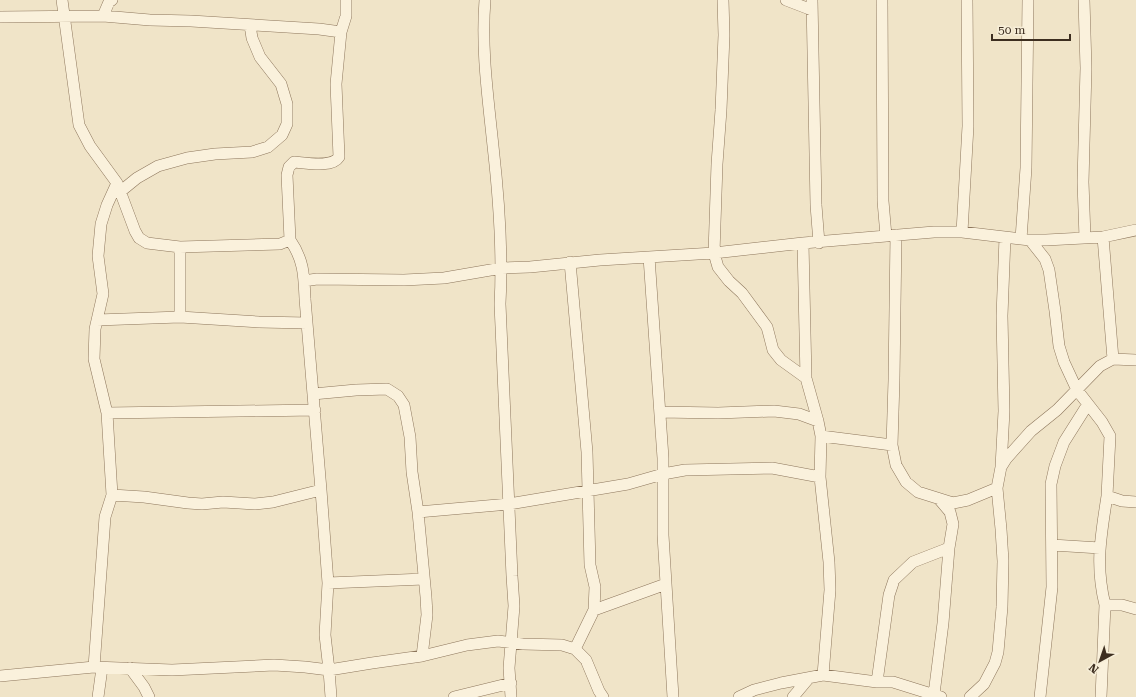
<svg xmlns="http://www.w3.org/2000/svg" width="1136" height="697" viewBox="0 0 1136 697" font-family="'Roboto Serif',serif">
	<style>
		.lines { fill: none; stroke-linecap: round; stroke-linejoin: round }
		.minor-casing { stroke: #8d765c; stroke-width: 12 }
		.minor { stroke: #faf1dc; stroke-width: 11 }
	</style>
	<rect width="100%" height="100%" fill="#f0e4c8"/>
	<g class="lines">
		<g class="minor-casing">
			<path id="minor" d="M 62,0 L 79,125 L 90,146 L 117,183 L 107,205 L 101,224 L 98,256 L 103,294 L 95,329 L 94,359 L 107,413 L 112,495 L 105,517 L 94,667
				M 485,0 C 481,49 488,97 493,146 C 499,199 503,251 500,304 L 512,576 L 514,606 L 509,668 L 511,697
				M 723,0 L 724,35 L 721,110 L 717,164 L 714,253 L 718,267 L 729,281 L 742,293 L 767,327 L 773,350 L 781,360 L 806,378 L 818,421 L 821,436 L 820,477 L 829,562 L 830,590 L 823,675
				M 786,0 L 812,10
				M 812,0 L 816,205 L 819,243
				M 882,0 L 883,201 L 886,236
				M 1084,0 L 1086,68 L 1083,182 L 1085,238
				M 103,16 L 150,20 L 191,21 L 319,29 L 341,32
				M 0,17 L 103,16 L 109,2 L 112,0
				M 117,183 L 135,231 L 139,238 L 147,243 L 180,247 L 280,244 L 290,240 C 304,260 304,276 305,299 L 321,490 L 328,583 L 325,635 L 329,670 L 331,697
				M 121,191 L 137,178 L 158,166 L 187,158 L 215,154 L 252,152 L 268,147 L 282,135 L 287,124 L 287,104 L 281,84 L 260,57 L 252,38 L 250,25
				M 962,232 L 968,126 L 967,0
				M 896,235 L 894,380 L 892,445 L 896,465 L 906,482 L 918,492 L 953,503 L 968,500 L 997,488
				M 1103,237 L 1113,359
				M 1021,239 L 1026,168 L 1028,0
				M 290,240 L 287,175 L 289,167 L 294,162 C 307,163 332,168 339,157 L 336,84 L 341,32 L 346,16 L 346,0
				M 1030,240 L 1045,259 L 1049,270 L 1055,311 L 1059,346 L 1064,362 L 1077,390 L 1102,422 L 1110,436 L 1107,496 L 1122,501 L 1136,502
				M 803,243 L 806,378
				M 180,247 L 180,317
				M 649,257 L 663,458 L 663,535 L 673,697
				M 570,262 L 587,452 L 590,565 L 595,587 L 594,610 L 575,649
				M 304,281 L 317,279 L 404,280 L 444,278 L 502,268 L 530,267 L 600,260 L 714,253 L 803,243 L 934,232 L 962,232 L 1030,240 L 1046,240 L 1103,237 L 1136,230
				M 97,320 L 180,317 L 259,322 L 307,323
				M 313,394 L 356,390 L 387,389 L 398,396 L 404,405 L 410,437 L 412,472 L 418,512 L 426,597 L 427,615 L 422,656
				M 660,412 L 718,413 L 774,411 L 799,414 L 818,421
				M 107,413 L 315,410
				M 821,436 L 892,445
				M 1001,467 L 1004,411 L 1002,316 L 1005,237
				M 112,495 L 144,497 L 188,503 L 202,504 L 223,502 L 255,504 L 273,502 L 321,490
				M 1107,496 C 1101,536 1095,564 1105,605 L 1122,605 L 1136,609
				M 418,512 L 509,504 L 628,484 L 663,474 L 685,470 L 772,468 L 820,477
				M 1052,545 L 1100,548
				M 328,583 L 424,579
				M 594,610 L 666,584
				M 130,668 L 144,687 L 149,697
				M 0,676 L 94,667 L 172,670 L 274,665 L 305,667 L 329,670 L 372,663 L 422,656 L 467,645 L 498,641 L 523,644 L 562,645 L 575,649 L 586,660 L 599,691 L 603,697
				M 877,682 L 889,595 L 894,580 L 913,562 L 949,548
				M 934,694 L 943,623 L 949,548 L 953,524 L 950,512 L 939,499
				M 98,697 L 102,668
				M 454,697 L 511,683
				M 739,697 L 754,690 L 781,683 L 823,675 L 877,682 L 893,682 L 941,697
				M 793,697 L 809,678
				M 970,697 L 984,684 L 995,663 L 998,652 L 1002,607 L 1003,561 L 1001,529 L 997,488 L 1001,467 L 1006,459 L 1031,431 L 1057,410 L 1100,366 L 1113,359 L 1136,360
				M 1040,697 L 1052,587 L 1051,484 L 1055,466 L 1064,442 L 1088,404
				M 1101,697 L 1105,605"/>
		</g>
		<use href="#minor" class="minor"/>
	</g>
	<g transform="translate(1100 661) rotate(220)" stroke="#f7eed8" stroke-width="3" paint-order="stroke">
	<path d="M0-3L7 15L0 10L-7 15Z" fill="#3d2e20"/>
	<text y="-6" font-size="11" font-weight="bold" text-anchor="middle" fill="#3d2e20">N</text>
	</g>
	<path d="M992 34v6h78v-6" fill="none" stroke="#3d2e20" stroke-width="2"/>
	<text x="998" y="34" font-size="12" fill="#3d2e20" stroke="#f7eed8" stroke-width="3" paint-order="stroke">50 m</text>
</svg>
